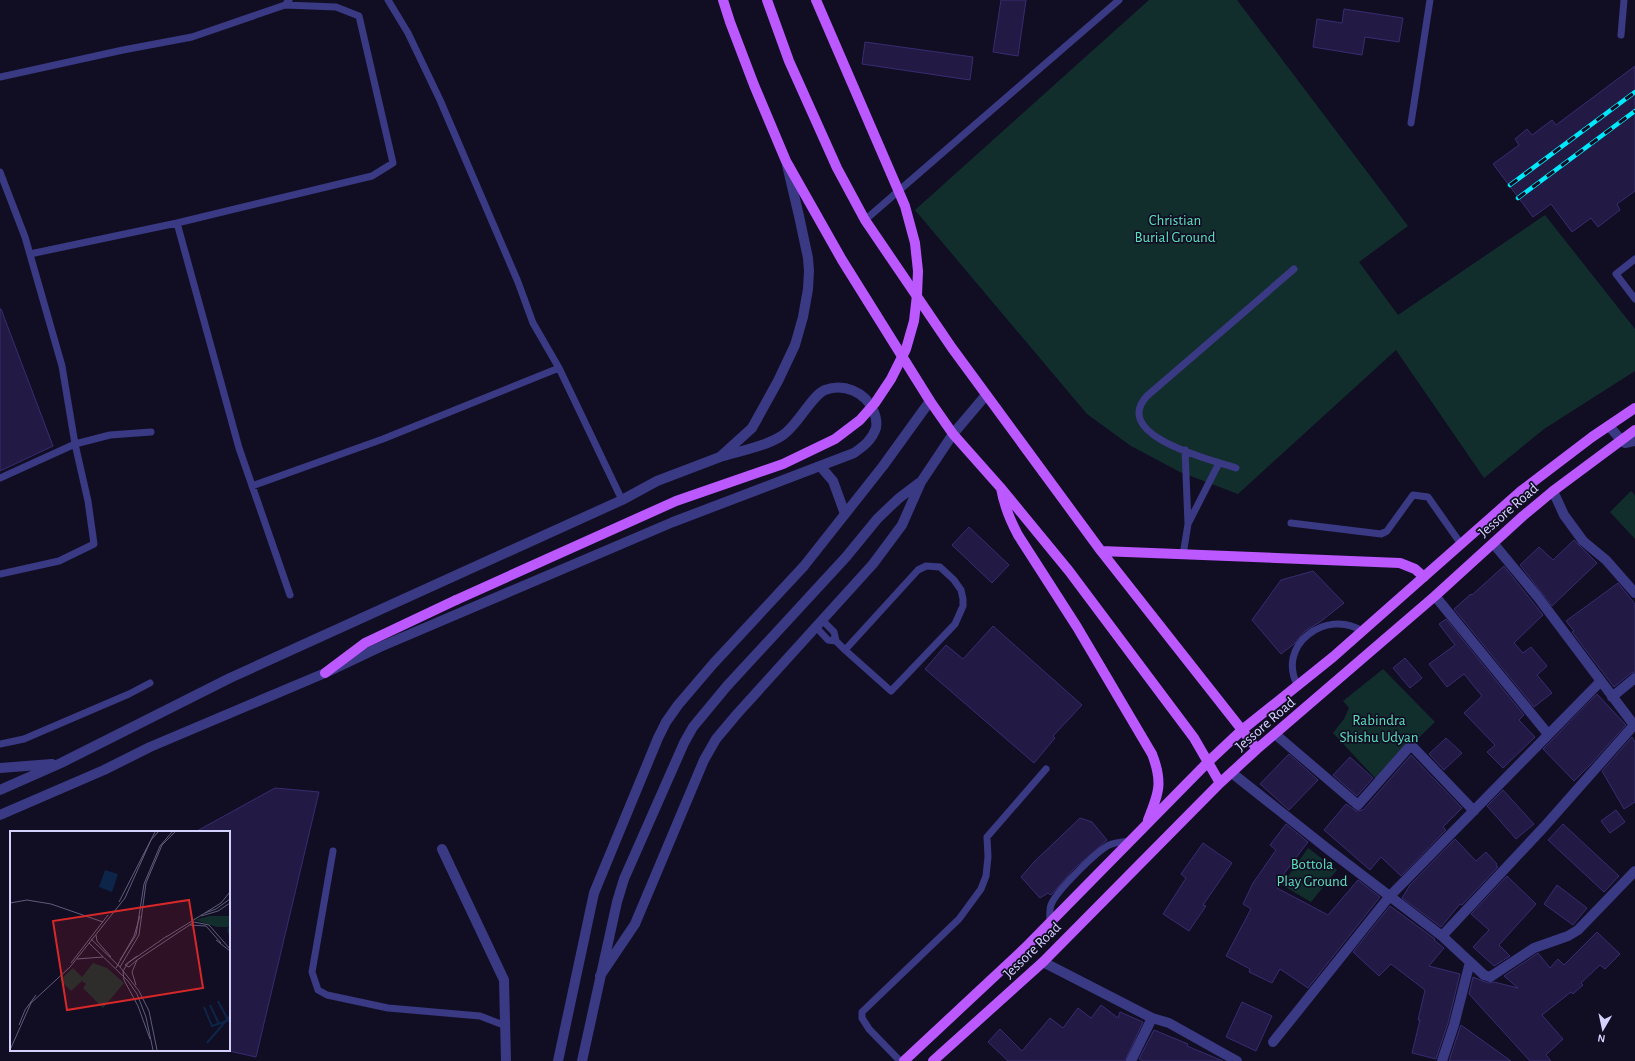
<svg xmlns="http://www.w3.org/2000/svg" width="1635" height="1061" viewBox="0 0 1635 1061" font-family="'Alegreya Sans',sans-serif">
	<style>
		.green { fill: #112e2c }
		.building { fill: #221a45; stroke: #382c71 }
		.lines { fill: none; stroke-linecap: round; stroke-linejoin: round }
		.service { stroke: #3a3983; stroke-width: 7 }
		.minor { stroke: #3a3983; stroke-width: 10 }
		.tertiary { stroke: #3a3983; stroke-width: 10 }
		.primary { stroke: #bc58ff; stroke-width: 10 }
		.rail-casing { stroke: #00e9fc; stroke-width: 4.5 }
		.rail { stroke: #110e24; stroke-width: 3; stroke-dasharray: 9; stroke-linecap: butt }
		.primary-bridge { stroke: #bc58ff; stroke-width: 10 }
		.labels { text-anchor: middle; stroke-width: 3.5; stroke-linejoin: round; paint-order: stroke }
		.park-label { font-size: 15px; fill: #5ce0bc; stroke: #110e24 }
		.street-label { font-size: 15px; fill: #d5d1ff; stroke: #110e24 }
		.inset-river { fill: none; stroke: #0c2549; stroke-width: 2 }
		.inset-road { fill: none; stroke: #5f5c7c; stroke-width: 1 }
		.view { fill: #d62828; fill-opacity: 0.15; stroke: #d62828; stroke-width: 2 }
		.inset-edge { fill: none; stroke: #d5d1ff; stroke-width: 2 }
	</style>
	<rect width="100%" height="100%" fill="#110e24"/>
	<path class="green" d="M 1149,0 L 1237,0 L 1408,226 L 1359,262 L 1398,315 L 1545,215 L 1635,329 L 1635,371 L 1544,429 L 1484,478 L 1396,350 L 1238,494 L 1180,472 L 1131,446 L 1087,414 L 915,210 Z
		M 1631,491 L 1635,495 L 1635,539 L 1610,512 Z
		M 1383,669 L 1435,722 L 1376,779 L 1333,733 L 1344,719 L 1349,708 L 1343,701 Z
		M 1308,848 L 1337,870 L 1311,902 L 1282,885 Z"/>
	<path class="building" d="M 1001,0 L 1026,0 L 1018,56 L 993,52 Z
		M 1344,9 L 1403,18 L 1399,42 L 1365,37 L 1362,55 L 1313,47 L 1317,19 L 1342,23 Z
		M 865,42 L 973,57 L 970,80 L 862,64 Z
		M 1635,66 L 1635,191 L 1617,204 L 1620,210 L 1598,227 L 1591,218 L 1572,232 L 1551,204 L 1533,217 L 1493,164 L 1519,145 L 1515,139 L 1527,129 L 1532,135 L 1552,120 L 1556,125 Z
		M 0,309 L 1,309 L 53,446 L 0,471 Z
		M 969,527 L 1009,565 L 992,583 L 952,545 Z
		M 1574,540 L 1597,563 L 1552,606 L 1520,565 L 1539,547 L 1553,560 Z
		M 1504,566 L 1543,615 L 1514,643 L 1523,653 L 1531,647 L 1547,666 L 1537,675 L 1552,693 L 1534,707 L 1454,609 L 1471,594 L 1472,595 Z
		M 1313,571 L 1344,603 L 1320,622 L 1305,631 L 1294,644 L 1281,654 L 1252,620 L 1281,580 Z
		M 1618,583 L 1635,604 L 1635,672 L 1631,673 L 1614,687 L 1572,632 L 1574,631 L 1566,621 Z
		M 1446,619 L 1524,715 L 1519,720 L 1535,737 L 1503,768 L 1487,752 L 1495,745 L 1464,713 L 1482,696 L 1464,674 L 1447,687 L 1429,664 L 1455,645 L 1439,624 Z
		M 993,626 L 1082,705 L 1053,736 L 1055,738 L 1034,763 L 925,669 L 946,645 L 963,659 Z
		M 1405,658 L 1422,678 L 1410,688 L 1393,668 Z
		M 1597,694 L 1626,725 L 1591,764 L 1574,781 L 1543,749 Z
		M 1632,737 L 1635,742 L 1635,802 L 1624,809 L 1602,771 Z
		M 1446,738 L 1462,753 L 1444,770 L 1429,754 Z
		M 1289,754 L 1318,780 L 1289,810 L 1260,784 Z
		M 1411,755 L 1462,808 L 1443,827 L 1446,830 L 1401,876 L 1381,857 L 1370,870 L 1324,830 L 1346,804 L 1356,811 L 1363,810 Z
		M 1350,757 L 1373,778 L 1357,796 L 1333,775 Z
		M 275,788 L 319,792 L 256,1057 L 229,1051 L 229,832 L 195,832 Z
		M 1503,790 L 1534,824 L 1516,839 L 1487,806 Z
		M 1616,810 L 1625,822 L 1610,833 L 1601,821 Z
		M 1080,818 L 1092,822 L 1107,840 L 1074,869 L 1051,895 L 1048,893 L 1040,898 L 1021,877 L 1034,862 Z
		M 1286,824 L 1308,842 L 1280,879 L 1282,880 L 1277,888 L 1328,915 L 1358,880 L 1380,897 L 1308,988 L 1280,969 L 1272,983 L 1249,972 L 1250,969 L 1226,956 L 1251,909 L 1243,904 L 1253,883 L 1276,850 L 1270,845 Z
		M 1563,824 L 1619,876 L 1604,892 L 1548,840 Z
		M 1455,839 L 1476,861 L 1486,852 L 1497,864 L 1496,866 L 1498,867 L 1462,905 L 1460,904 L 1441,927 L 1402,898 L 1410,885 Z
		M 1203,843 L 1232,863 L 1203,905 L 1206,906 L 1189,931 L 1163,914 L 1186,878 L 1181,874 Z
		M 1507,876 L 1536,904 L 1499,945 L 1510,956 L 1494,966 L 1473,947 L 1489,930 L 1471,914 Z
		M 1557,885 L 1587,908 L 1573,925 L 1544,904 Z
		M 1390,906 L 1435,939 L 1434,940 L 1444,948 L 1429,966 L 1460,974 L 1448,1023 L 1436,1059 L 1412,1053 L 1420,1020 L 1418,1020 L 1425,990 L 1391,964 L 1379,976 L 1353,952 Z
		M 1597,932 L 1620,954 L 1605,969 L 1600,965 L 1581,983 L 1583,985 L 1573,994 L 1571,992 L 1542,1015 L 1563,1039 L 1546,1055 L 1551,1061 L 1530,1061 L 1469,994 L 1473,977 L 1488,983 L 1494,982 L 1518,988 L 1504,976 L 1538,953 L 1550,968 L 1558,959 L 1564,965 Z
		M 1242,1002 L 1272,1016 L 1256,1051 L 1226,1037 Z
		M 1101,1005 L 1118,1018 L 1120,1012 L 1143,1022 L 1125,1061 L 1008,1061 L 988,1042 L 1000,1029 L 1022,1051 L 1050,1018 L 1063,1028 L 1078,1008 L 1091,1018 Z
		M 1461,1025 L 1511,1061 L 1449,1061 Z
		M 1154,1030 L 1188,1044 L 1187,1046 L 1223,1061 L 1143,1061 L 1139,1059 Z"/>
	<g class="lines">
		<path class="service" d="M 388,0 L 408,33 L 440,100 L 518,282 L 533,323 L 559,368 L 622,500
			M 1621,35 L 1624,0
			M 0,77 L 123,50 L 192,37 L 285,5 L 289,0
			M 1411,123 L 1430,0
			M 0,172 L 25,237 L 62,366 L 75,444 L 88,501 L 94,544 L 59,561 L 0,574
			M 865,220 L 1119,0
			M 177,223 L 239,448 L 290,595
			M 30,254 L 177,223 L 372,176 L 393,163 L 359,16 L 336,7 L 285,5
			M 1635,259 L 1616,274 L 1635,299
			M 1185,450 L 1188,524 L 1219,463
			M 1236,468 C 1212,460 1110,436 1147,396 L 1294,269
			M 0,478 L 75,444 L 110,435 L 151,432
			M 252,486 L 383,439 L 559,368
			M 1291,523 L 1381,534 L 1387,531 L 1413,495 L 1428,497 L 1461,544
			M 1183,555 L 1188,524
			M 926,566 L 940,567 L 954,580 L 961,590 L 963,599 L 963,606 L 955,624 L 891,691 L 845,650 L 918,570 Z
			M 822,620 L 834,632 L 836,641 L 845,650
			M 816,627 L 828,640 L 836,641
			M 1298,686 C 1275,645 1327,608 1362,631
			M 0,744 L 24,739 L 129,694 L 150,683
			M 333,851 L 312,972 L 318,990 L 327,995 L 388,1008 L 480,1016 L 506,1026
			M 1050,923 C 1050,917 1049,910 1051,905 C 1056,891 1096,852 1109,845 C 1116,842 1123,842 1130,841
			M 900,1061 L 869,1029 L 862,1018 L 862,1012 L 959,919 L 981,889 L 986,876 L 988,857 L 987,837 L 1046,769"/>
		<path class="minor" d="M 1609,426 L 1621,440 L 1625,443 L 1635,441
			M 1553,491 L 1564,515 L 1583,541 L 1606,560 L 1635,593
			M 1435,596 L 1548,734
			M 1612,697 L 1635,678
			M 1275,734 L 1358,805 L 1411,745 L 1474,811
			M 1232,773 L 1329,850 L 1442,936 L 1470,962 L 1454,1025 L 1442,1061
			M 442,849 L 504,980 L 506,1061
			M 1442,936 L 1544,827 L 1634,725 L 1537,596 L 1493,543
			M 1470,962 L 1484,975 L 1490,977 L 1534,948 L 1568,936 L 1578,930 L 1635,871
			M 1273,1042 L 1389,897 L 1600,682
			M 1131,1061 L 1152,1018"/>
		<path class="tertiary" d="M 820,466 L 833,481 L 845,514
			M 0,768 L 52,764
			M 0,790 L 61,763 L 230,678 L 622,500 L 657,481 L 720,457 L 752,428 L 778,381 L 795,345 L 803,317 L 808,289 L 809,271 L 808,258 L 799,216 L 787,165
			M 0,815 L 104,770 L 150,747 L 325,673 L 380,647 L 673,522 L 854,453 C 864,446 872,440 876,428 C 877,422 876,416 873,410 C 865,392 844,383 825,390 C 812,395 798,425 783,435 C 767,446 740,451 720,457
			M 1043,962 L 1152,1018 L 1169,1023 L 1237,1061
			M 600,976 L 635,924 L 704,760 L 716,739 L 737,714 L 873,564 L 902,525 L 921,482 L 953,434 L 986,395
			M 558,1061 L 594,893 L 658,738 L 666,722 L 678,705 L 713,664 L 804,566 L 883,466 L 930,401
			M 582,1061 L 617,902 L 624,879 L 684,743 L 693,727 L 727,686 L 846,557 L 878,518 L 898,499 L 919,483"/>
		<path class="primary" d="M 723,0 L 730,22 L 754,85 L 786,161 L 842,260 L 930,401 L 953,434 L 1000,487 L 1069,571 L 1194,738 L 1220,783
			M 767,0 L 789,61 L 837,168 L 865,220 L 952,348 L 1101,551 L 1257,749
			M 1001,488 C 1004,506 1010,520 1018,535 L 1077,627 L 1152,754 C 1163,782 1159,793 1148,820
			M 1101,551 L 1400,563 L 1415,569 L 1424,577
			M 325,673 L 365,643 L 456,600
			M 904,1061 L 1026,947 L 1208,762 L 1242,730 L 1333,657 L 1521,491 L 1592,437 L 1635,408
			M 933,1061 L 1043,962 L 1220,783 L 1257,749 L 1435,596 L 1523,516 L 1553,491 L 1635,430"/>
		<g class="rail-casing">
			<path id="rail" d="M 1510,185 L 1635,92
				M 1518,198 L 1635,111"/>
		</g>
		<use href="#rail" class="rail"/>
		<path class="primary-bridge" d="M 456,600 L 676,501 L 783,464 L 835,439 L 860,420 L 875,403 L 891,379 L 906,349 L 914,321 L 917,295 L 918,271 L 915,243 L 905,206 L 816,0"/>
	</g>
	<g class="labels">
		<g class="park-label">
			<text x="1175" y="225">Christian<tspan x="1175" dy="17">Burial Ground</tspan></text>
			<text x="1379" y="725">Rabindra<tspan x="1379" dy="17">Shishu Udyan</tspan></text>
			<text x="1312" y="869">Bottola<tspan x="1312" dy="17">Play Ground</tspan></text>
		</g>
		<g class="street-label">
			<text transform="translate(1508 510) rotate(-41)" y="5">Jessore Road</text>
			<text transform="translate(1265 724) rotate(-41)" y="5">Jessore Road</text>
			<text transform="translate(1032 950) rotate(-44)" y="5">Jessore Road</text>
		</g>
	</g>
	<g transform="translate(10 831)">
		<rect width="220" height="220" fill="#110e24"/>
		<path d="M 199,85 L 220,85 L 220,107 L 217,99 L 219,96 L 207,96 L 185,89 ZM 83,132 L 97,137 L 114,152 L 93,177 L 73,157 L 76,153 L 72,150 L 61,160 L 50,149 L 63,137 L 72,146 Z" fill="#112e2c"/>
		<path d="M 95,39 L 108,43 L 102,61 L 89,56 Z" fill="#0c2549"/>
		<path class="inset-river" d="M 208,170 L 218,189M 200,174 L 209,193M 194,176 L 202,195 L 220,189M 197,212 L 220,185"/>
		<path class="inset-road" d="M 109,71 L 145,1M 0,72 L 17,69 L 41,73 L 93,91M 195,82 L 206,78 L 220,68M 191,85 L 208,80 L 220,72M 180,94 L 196,95 L 211,112M 86,104 L 87,110 L 101,126M 156,106 L 211,72 L 220,61M 81,108 L 110,136 L 129,160 L 139,180 L 147,219M 206,109 L 220,120M 79,112 L 118,150 L 127,163 L 136,186 L 143,219M 127,125 L 115,134 L 119,136 L 127,129M 67,128 L 93,126M 110,129 L 126,104 L 134,53 L 150,15 L 162,1M 61,132 L 98,84M 110,136 L 129,104 L 136,52 L 152,14 L 165,1M 106,137 L 124,105 L 130,85M 126,154 L 122,141 L 127,129 L 184,91 L 199,94 L 220,118M 9,194 L 15,179 L 26,164M 140,208 L 128,175 L 114,149 L 113,140 L 118,132 L 157,105M 0,219 L 21,172 L 60,136 L 115,67 L 141,9 L 148,1"/>
		<path class="view" d="M 179,69 L 193,157 L 57,179 L 43,90 Z"/>
		<rect width="220" height="220" class="inset-edge"/>
	</g>
	<g transform="translate(1603 1029) rotate(189)" stroke="#110e24" stroke-width="3" paint-order="stroke">
	<path d="M0-3L7 15L0 10L-7 15Z" fill="#d5d1ff"/>
	<text y="-6" font-size="11" font-weight="bold" text-anchor="middle" fill="#d5d1ff">N</text>
	</g>
</svg>
